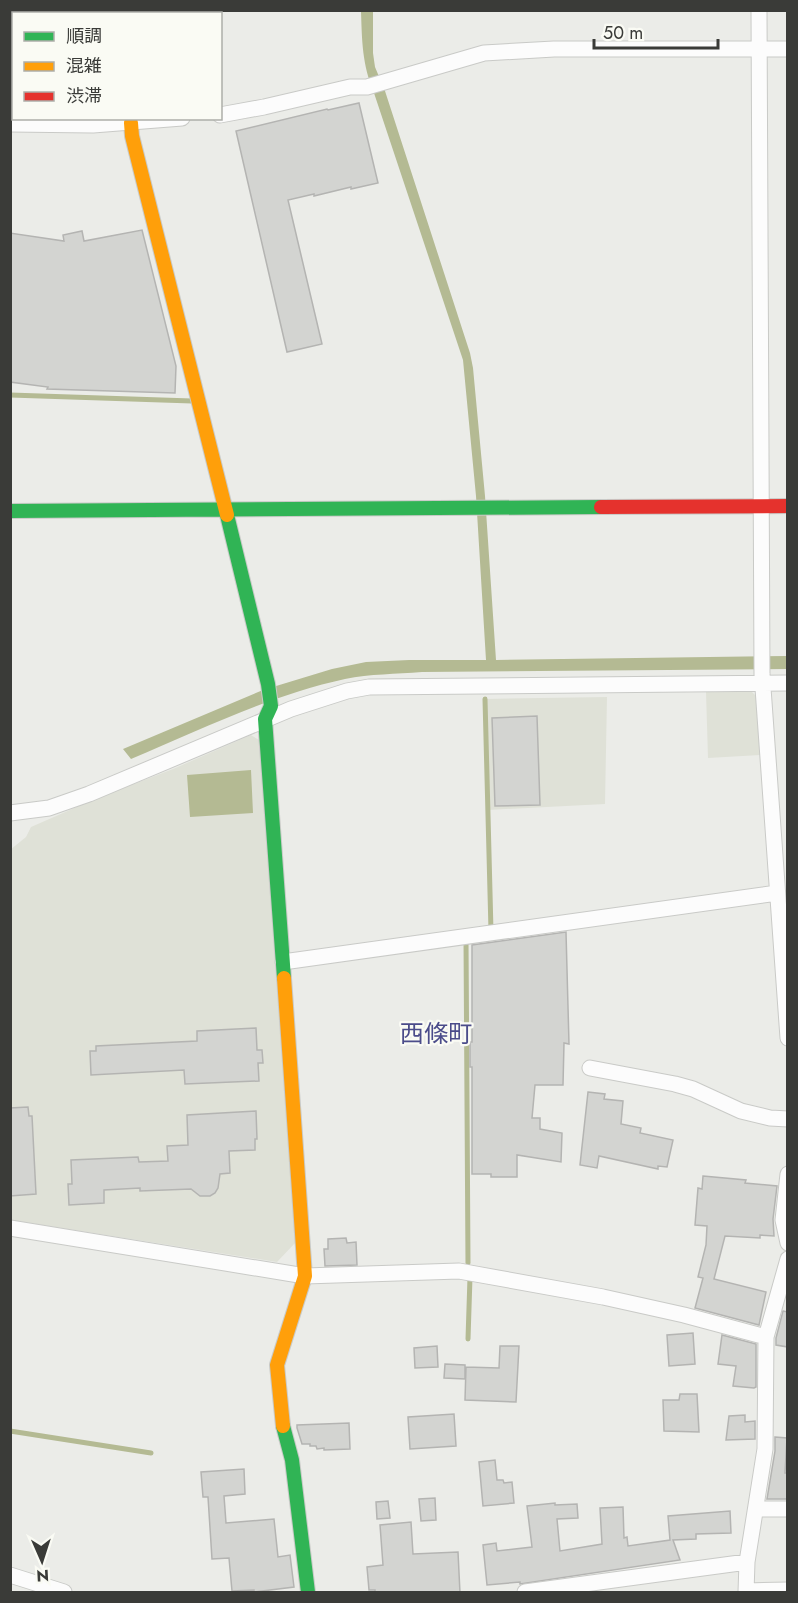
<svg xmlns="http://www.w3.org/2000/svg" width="798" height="1603" viewBox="0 0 798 1603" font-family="Jost,'Noto Sans JP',sans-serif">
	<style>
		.built { fill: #dfe1d7 }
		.water { fill: #b4ba93 }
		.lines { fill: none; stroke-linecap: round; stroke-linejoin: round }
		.stream { stroke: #b4ba93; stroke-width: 5 }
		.building { fill: #d3d4d1; stroke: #b4b4b2; stroke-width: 1.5 }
		.street-casing { stroke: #c9cac7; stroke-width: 17 }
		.fast-casing { stroke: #c9cac7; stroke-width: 16 }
		.slow-casing { stroke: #c9cac7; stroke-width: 16 }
		.jam-casing { stroke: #c9cac7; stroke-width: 16 }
		.street { stroke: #fcfcfc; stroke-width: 15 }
		.fast { stroke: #30b455; stroke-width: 14 }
		.slow { stroke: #ff9f0a; stroke-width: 14 }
		.jam { stroke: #e5322d; stroke-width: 14 }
		.labels { text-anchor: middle; stroke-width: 4.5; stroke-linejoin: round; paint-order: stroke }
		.quarter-label { font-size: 24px; fill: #4b4c8a; stroke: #fafbf4 }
	</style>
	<rect width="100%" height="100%" fill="#ebece8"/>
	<path class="built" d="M 751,691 L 758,698 L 760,755 L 708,758 L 706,692 Z
		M 607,697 L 605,804 L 488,810 L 485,699 Z
		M 251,735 L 259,740 L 295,1243 L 277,1262 L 11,1220 L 10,850 L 26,837 L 31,827 L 95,799 L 173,769 Z"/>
	<path class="water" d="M 361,11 L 373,11 L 373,53 L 375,67 L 385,91 L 470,353 L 473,368 L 485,496 L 496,660 L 787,656 L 787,669 L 422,672 C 396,674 370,674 345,679 C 271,695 200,730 131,759 L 123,749 L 263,690 L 332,669 L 366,662 L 409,660 L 486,660 L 476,496 L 463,360 L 374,93 C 362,64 362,41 361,11 Z
		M 251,770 L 253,813 L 190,817 L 187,775 Z"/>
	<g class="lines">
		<path class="stream" d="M 10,395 L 192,401
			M 485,699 L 491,931
			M 466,939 L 468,1263
			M 468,1339 L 470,1277
			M 10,1431 L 151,1453"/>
	</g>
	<path class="building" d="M 359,103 L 378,183 L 351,189 L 351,187 L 314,196 L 314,194 L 288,200 L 322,344 L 287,352 L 236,131 L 327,109 L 328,110 Z
		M 142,230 L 176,366 L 175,393 L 47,389 L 48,387 L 10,382 L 10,233 L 64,241 L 63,235 L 82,231 L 84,241 Z
		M 537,716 L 540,805 L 495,806 L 492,718 Z
		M 566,932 L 569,1044 L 564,1043 L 563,1085 L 535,1085 L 532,1118 L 540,1118 L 540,1129 L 562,1133 L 561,1162 L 517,1155 L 517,1177 L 491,1177 L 491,1174 L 472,1174 L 472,1067 L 470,1067 L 470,1042 L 472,1042 L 472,945 Z
		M 256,1028 L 257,1050 L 262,1050 L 263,1063 L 258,1063 L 259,1081 L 185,1084 L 184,1070 L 91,1075 L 90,1051 L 96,1051 L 96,1046 L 197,1041 L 197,1031 Z
		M 588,1092 L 605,1094 L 604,1099 L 623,1101 L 621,1124 L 641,1128 L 640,1133 L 673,1140 L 667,1167 L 658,1166 L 658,1169 L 599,1156 L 597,1168 L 580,1165 Z
		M 28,1107 L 29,1116 L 32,1116 L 36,1194 L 10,1196 L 10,1108 Z
		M 256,1111 L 257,1139 L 255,1139 L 255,1150 L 229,1151 L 230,1173 L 220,1174 L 218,1188 L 215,1193 L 210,1196 L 200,1196 L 191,1189 L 140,1191 L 140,1188 L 104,1190 L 104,1203 L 69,1205 L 68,1184 L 72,1184 L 71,1160 L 138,1157 L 139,1162 L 168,1161 L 167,1146 L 188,1145 L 187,1115 Z
		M 703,1176 L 746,1180 L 745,1183 L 777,1186 L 773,1219 L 774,1236 L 760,1235 L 760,1238 L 725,1236 L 714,1279 L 766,1292 L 759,1325 L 695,1308 L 703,1278 L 698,1277 L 706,1245 L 707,1226 L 695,1225 L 698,1188 L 702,1189 Z
		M 346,1238 L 347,1243 L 356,1242 L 357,1265 L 325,1266 L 324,1249 L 328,1249 L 328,1239 Z
		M 783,1311 L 788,1312 L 788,1347 L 776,1345 L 776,1338 Z
		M 693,1333 L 695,1364 L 669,1366 L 667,1335 Z
		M 722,1335 L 756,1344 L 756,1387 L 754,1388 L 733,1386 L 736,1366 L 718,1364 Z
		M 437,1346 L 438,1367 L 415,1368 L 414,1348 Z
		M 500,1346 L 519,1346 L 516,1402 L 465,1400 L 466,1367 L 499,1368 Z
		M 445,1364 L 465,1365 L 465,1379 L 444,1378 Z
		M 680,1394 L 697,1394 L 699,1432 L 664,1431 L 663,1400 L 679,1400 Z
		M 454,1414 L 456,1446 L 410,1449 L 408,1417 Z
		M 745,1415 L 745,1422 L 755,1421 L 755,1439 L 726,1440 L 729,1416 Z
		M 349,1423 L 350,1449 L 324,1450 L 324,1448 L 317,1449 L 316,1446 L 310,1446 L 310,1444 L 302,1444 L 297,1428 L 297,1425 Z
		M 775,1437 L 787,1438 L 785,1473 L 788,1473 L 788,1499 L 767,1499 L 775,1451 Z
		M 495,1460 L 497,1480 L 503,1480 L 504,1483 L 512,1482 L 514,1503 L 483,1506 L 479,1462 Z
		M 244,1469 L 245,1494 L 224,1496 L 226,1523 L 274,1519 L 278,1557 L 290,1555 L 294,1587 L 254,1592 L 254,1590 L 232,1591 L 229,1558 L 212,1559 L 208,1497 L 203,1497 L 201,1472 Z
		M 435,1498 L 436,1520 L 421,1521 L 419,1499 Z
		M 388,1501 L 390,1518 L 377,1519 L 376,1502 Z
		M 555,1503 L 555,1505 L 577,1504 L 578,1518 L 557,1519 L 560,1551 L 602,1544 L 600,1508 L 623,1507 L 624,1538 L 627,1537 L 628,1546 L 670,1540 L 668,1516 L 730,1511 L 731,1533 L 696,1534 L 696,1539 L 673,1540 L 680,1560 L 520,1584 L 520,1582 L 487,1585 L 483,1545 L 496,1543 L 497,1551 L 532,1547 L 527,1506 Z
		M 411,1522 L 413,1554 L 458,1552 L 460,1593 L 375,1592 L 375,1590 L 369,1590 L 367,1567 L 383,1565 L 380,1525 Z"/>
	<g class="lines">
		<g class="street-casing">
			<path id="street" d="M 759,10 L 762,674 L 788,1038
				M 220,115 L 264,107 L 350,87 L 367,87 L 484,53 L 554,49 L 788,49
				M 10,124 L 93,125 L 182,118
				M 10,813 L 49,808 L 89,794 L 291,709 L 347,691 L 369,687 L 788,683
				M 283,962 L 777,893
				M 590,1068 L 675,1084 L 693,1089 L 741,1111 L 770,1118 L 788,1119
				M 788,1174 L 783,1220 L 788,1243
				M 10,1228 L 305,1276 L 459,1271 L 603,1297 L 684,1315 L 766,1337
				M 756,1509 L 788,1509
				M 10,1575 L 64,1592
				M 746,1591 L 788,1590
				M 525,1592 L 747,1562
				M 746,1592 L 747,1562 L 765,1449 L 766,1337 L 788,1259"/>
		</g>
		<g class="fast-casing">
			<path id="fast" d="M 10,511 L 601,507
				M 227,515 L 268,684 L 271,706 L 265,719 L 284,978
				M 283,1426 L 292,1460 L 308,1592"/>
		</g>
		<g class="slow-casing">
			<path id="slow" d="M 131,123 L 132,136 L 227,515
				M 283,1426 L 277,1365 L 305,1276 L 284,978"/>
		</g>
		<g class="jam-casing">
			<path id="jam" d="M 601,507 L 788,506"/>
		</g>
		<use href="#street" class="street"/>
		<use href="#fast" class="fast"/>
		<use href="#slow" class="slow"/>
		<use href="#jam" class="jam"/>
	</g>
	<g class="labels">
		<g class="quarter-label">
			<text x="436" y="1042">西條町</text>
		</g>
	</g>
	<rect width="798" height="1603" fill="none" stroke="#3a3b38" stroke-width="24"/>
	<rect x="12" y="12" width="210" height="108" fill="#fafbf4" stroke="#adaea9" stroke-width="1.5"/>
	<rect x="24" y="32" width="30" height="9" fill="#30b455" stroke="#adaea9" stroke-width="1.5"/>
	<text x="66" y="42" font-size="18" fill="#3a3b38">順調</text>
	<rect x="24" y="62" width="30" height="9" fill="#ff9f0a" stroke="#adaea9" stroke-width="1.5"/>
	<text x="66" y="72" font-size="18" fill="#3a3b38">混雑</text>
	<rect x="24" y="92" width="30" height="9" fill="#e5322d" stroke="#adaea9" stroke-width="1.5"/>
	<text x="66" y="102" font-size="18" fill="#3a3b38">渋滞</text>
	<g transform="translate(42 1561) rotate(177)" stroke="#fafbf4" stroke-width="4.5" paint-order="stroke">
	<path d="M0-4.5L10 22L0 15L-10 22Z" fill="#3a3b38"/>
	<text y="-9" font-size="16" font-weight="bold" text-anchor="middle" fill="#3a3b38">N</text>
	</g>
	<path d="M594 39v9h124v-9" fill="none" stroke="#3a3b38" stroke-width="3"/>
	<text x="603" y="39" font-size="18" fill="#3a3b38" stroke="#fafbf4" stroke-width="4.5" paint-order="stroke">50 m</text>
</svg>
